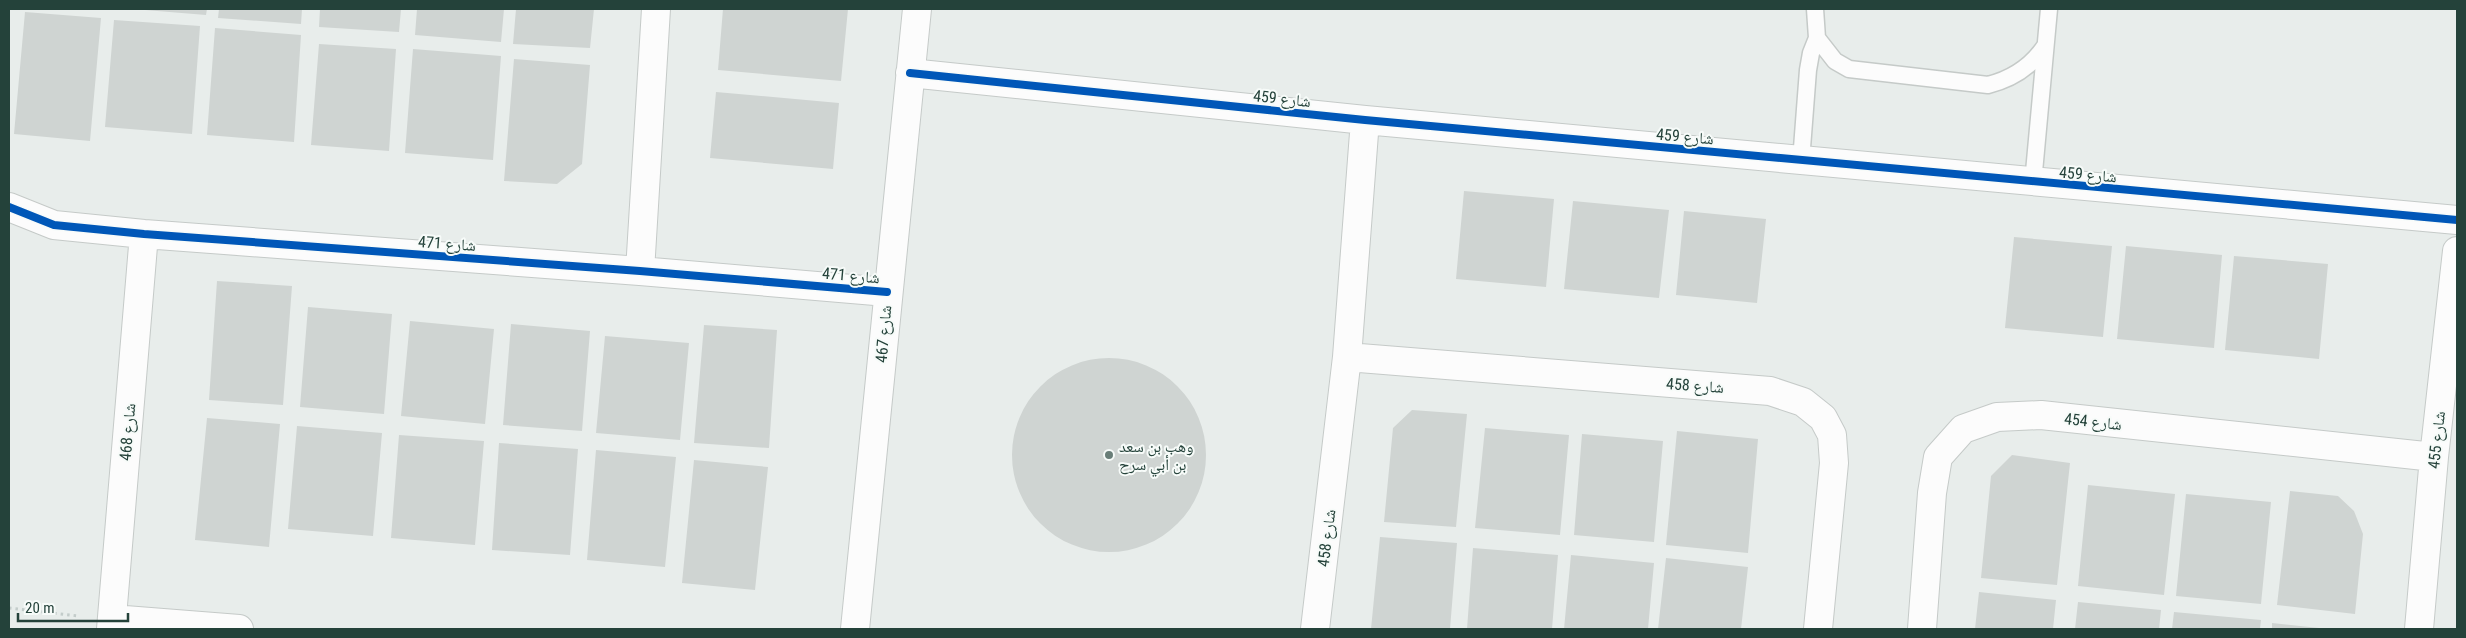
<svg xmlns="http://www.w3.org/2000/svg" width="2466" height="638" viewBox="0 0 2466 638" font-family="'Roboto Condensed','Noto Naskh Arabic',sans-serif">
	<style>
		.building { fill: #cfd4d2 }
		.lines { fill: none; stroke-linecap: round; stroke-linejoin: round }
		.lane-casing { stroke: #c5cac8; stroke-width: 19 }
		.street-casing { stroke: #c5cac8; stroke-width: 30 }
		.path { stroke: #c3ccca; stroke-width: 3; stroke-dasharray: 2.5 4; stroke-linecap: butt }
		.lane { stroke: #fcfcfc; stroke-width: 16 }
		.street { stroke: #fcfcfc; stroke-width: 28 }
		.cycleway-casing { stroke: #f7fbf9; stroke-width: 11 }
		.cycleway { stroke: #0057b8; stroke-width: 8 }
		.poi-dot { fill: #697e78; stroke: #f7fbf9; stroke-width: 2 }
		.labels { text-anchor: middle; stroke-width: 4; stroke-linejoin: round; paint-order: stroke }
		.street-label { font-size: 16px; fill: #24423a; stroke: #f7fbf9 }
		.poi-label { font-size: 16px; fill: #24423a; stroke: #f7fbf9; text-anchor: start }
	</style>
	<rect width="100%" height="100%" fill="#e8edeb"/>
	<path class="building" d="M 133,9 L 207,9 L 206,15 Z
		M 219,9 L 302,9 L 301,24 L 218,18 Z
		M 320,9 L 401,9 L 399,32 L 319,27 Z
		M 417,9 L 504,9 L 501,42 L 415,35 Z
		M 516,9 L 594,9 L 590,48 L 513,44 Z
		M 723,9 L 848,9 L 841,81 L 718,70 Z
		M 25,12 L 101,18 L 90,141 L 14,134 Z
		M 114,20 L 200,26 L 192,134 L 105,127 Z
		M 215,28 L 301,35 L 294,142 L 207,135 Z
		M 319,44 L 396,49 L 389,151 L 311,145 Z
		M 413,49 L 501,56 L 493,160 L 405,153 Z
		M 514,59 L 590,65 L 582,164 L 557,184 L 504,181 Z
		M 716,92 L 839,103 L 833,169 L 710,158 Z
		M 1464,191 L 1554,199 L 1546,287 L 1456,279 Z
		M 1573,201 L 1669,210 L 1659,298 L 1564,289 Z
		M 1684,211 L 1766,219 L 1757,303 L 1676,295 Z
		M 2014,237 L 2112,246 L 2103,337 L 2005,328 Z
		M 2126,246 L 2222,255 L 2214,348 L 2117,339 Z
		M 2234,256 L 2328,264 L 2319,359 L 2225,350 Z
		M 217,281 L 292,286 L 283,405 L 209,400 Z
		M 308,307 L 392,314 L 384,414 L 300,407 Z
		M 410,321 L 494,329 L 485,424 L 401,416 Z
		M 511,324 L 590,331 L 582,431 L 503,425 Z
		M 704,325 L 777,330 L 769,448 L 694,443 Z
		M 605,336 L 689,343 L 680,440 L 596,433 Z
		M1012 455a97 97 0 1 1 194 0a97 97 0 1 1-194 0Z
		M 1412,410 L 1467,414 L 1456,527 L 1384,522 L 1393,428 Z
		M 207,418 L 280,424 L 269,547 L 195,540 Z
		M 297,426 L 382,433 L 373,536 L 288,529 Z
		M 1485,428 L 1569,435 L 1560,535 L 1475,528 Z
		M 1677,431 L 1758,439 L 1748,553 L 1666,545 Z
		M 1582,434 L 1663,441 L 1654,542 L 1574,535 Z
		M 399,435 L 484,441 L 475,545 L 391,538 Z
		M 499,443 L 578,449 L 570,555 L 492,550 Z
		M 596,450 L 676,457 L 665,567 L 587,560 Z
		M 2012,455 L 2070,463 L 2057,585 L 1981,578 L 1991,476 Z
		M 694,460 L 768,467 L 755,590 L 682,583 Z
		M 2088,485 L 2175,494 L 2164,595 L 2078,586 Z
		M 2290,491 L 2338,496 L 2354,511 L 2363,534 L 2355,614 L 2277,605 Z
		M 2186,494 L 2271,502 L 2261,604 L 2176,596 Z
		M 1380,537 L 1457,543 L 1450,629 L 1371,629 Z
		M 1473,548 L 1558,555 L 1552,629 L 1467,629 Z
		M 1571,555 L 1654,563 L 1648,629 L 1564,629 Z
		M 1666,558 L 1748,567 L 1741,629 L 1658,629 Z
		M 1979,592 L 2056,600 L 2053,629 L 1975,629 Z
		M 2078,602 L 2161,610 L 2159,629 L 2075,629 Z
		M 2174,612 L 2261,620 L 2260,629 L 2172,629 Z
		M 2272,623 L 2319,628 L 2319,629 L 2272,629 Z"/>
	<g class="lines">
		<g class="lane-casing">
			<path id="lane" d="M 1817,38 L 1835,61 L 1849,69 L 1988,85 C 2012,79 2031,67 2045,46
				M 1801,161 L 1808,70 L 1811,53 L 1817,38 L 1815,9
				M 2033,183 L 2049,9"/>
		</g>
		<g class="street-casing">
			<path id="street" d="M 910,73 L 1365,120 L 2457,220
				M 9,207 L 54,225 L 144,234 L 640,271 L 887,292
				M 640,271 L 656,9
				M 1347,357 L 1770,391 L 1803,402 L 1823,418 L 1832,435 L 1834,463 L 1818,629
				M 112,619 L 239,629
				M 111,629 L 144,234
				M 855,629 L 917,9
				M 1315,629 L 1347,357 L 1365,120
				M 1922,629 L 1932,493 L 1938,457 L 1963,429 L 1997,417 L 2041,415 L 2434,457
				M 2419,629 L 2434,457 L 2457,251"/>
		</g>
		<path class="path" d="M 9,608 L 79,616"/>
		<use href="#lane" class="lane"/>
		<use href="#street" class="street"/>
		<g class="cycleway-casing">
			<path id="cycleway" d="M 910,73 L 1365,120 L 2457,220
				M 9,207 L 54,225 L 144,234 L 640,271 L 887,292"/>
		</g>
		<use href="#cycleway" class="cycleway"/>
	</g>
	<circle class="poi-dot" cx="1109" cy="455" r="5"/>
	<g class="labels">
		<g class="street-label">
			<text transform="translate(1282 98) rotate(6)" y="6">شارع 459</text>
			<text transform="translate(1685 136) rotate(5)" y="6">شارع 459</text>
			<text transform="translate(2088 174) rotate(5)" y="6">شارع 459</text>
			<text transform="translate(447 243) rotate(4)" y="6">شارع 471</text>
			<text transform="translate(851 275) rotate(5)" y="6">شارع 471</text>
			<text transform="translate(883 334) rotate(-85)" y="6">شارع 467</text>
			<text transform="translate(1695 385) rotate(4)" y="6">شارع 458</text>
			<text transform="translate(2093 421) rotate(6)" y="6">شارع 454</text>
			<text transform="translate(127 432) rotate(-85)" y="6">شارع 468</text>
			<text transform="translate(2436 440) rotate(-84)" y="6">شارع 455</text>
			<text transform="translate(1326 538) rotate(-83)" y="6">شارع 458</text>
		</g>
		<g class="poi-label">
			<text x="1119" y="452">وهب بن سعد<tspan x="1119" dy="18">بن أبي سرح</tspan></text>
		</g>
	</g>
	<rect width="2466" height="638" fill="none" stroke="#24423a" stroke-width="20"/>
	<path d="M18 613v8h110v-8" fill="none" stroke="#24423a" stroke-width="2.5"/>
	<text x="25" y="613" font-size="15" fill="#24423a" stroke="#f7fbf9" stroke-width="4" paint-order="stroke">20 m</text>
</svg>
